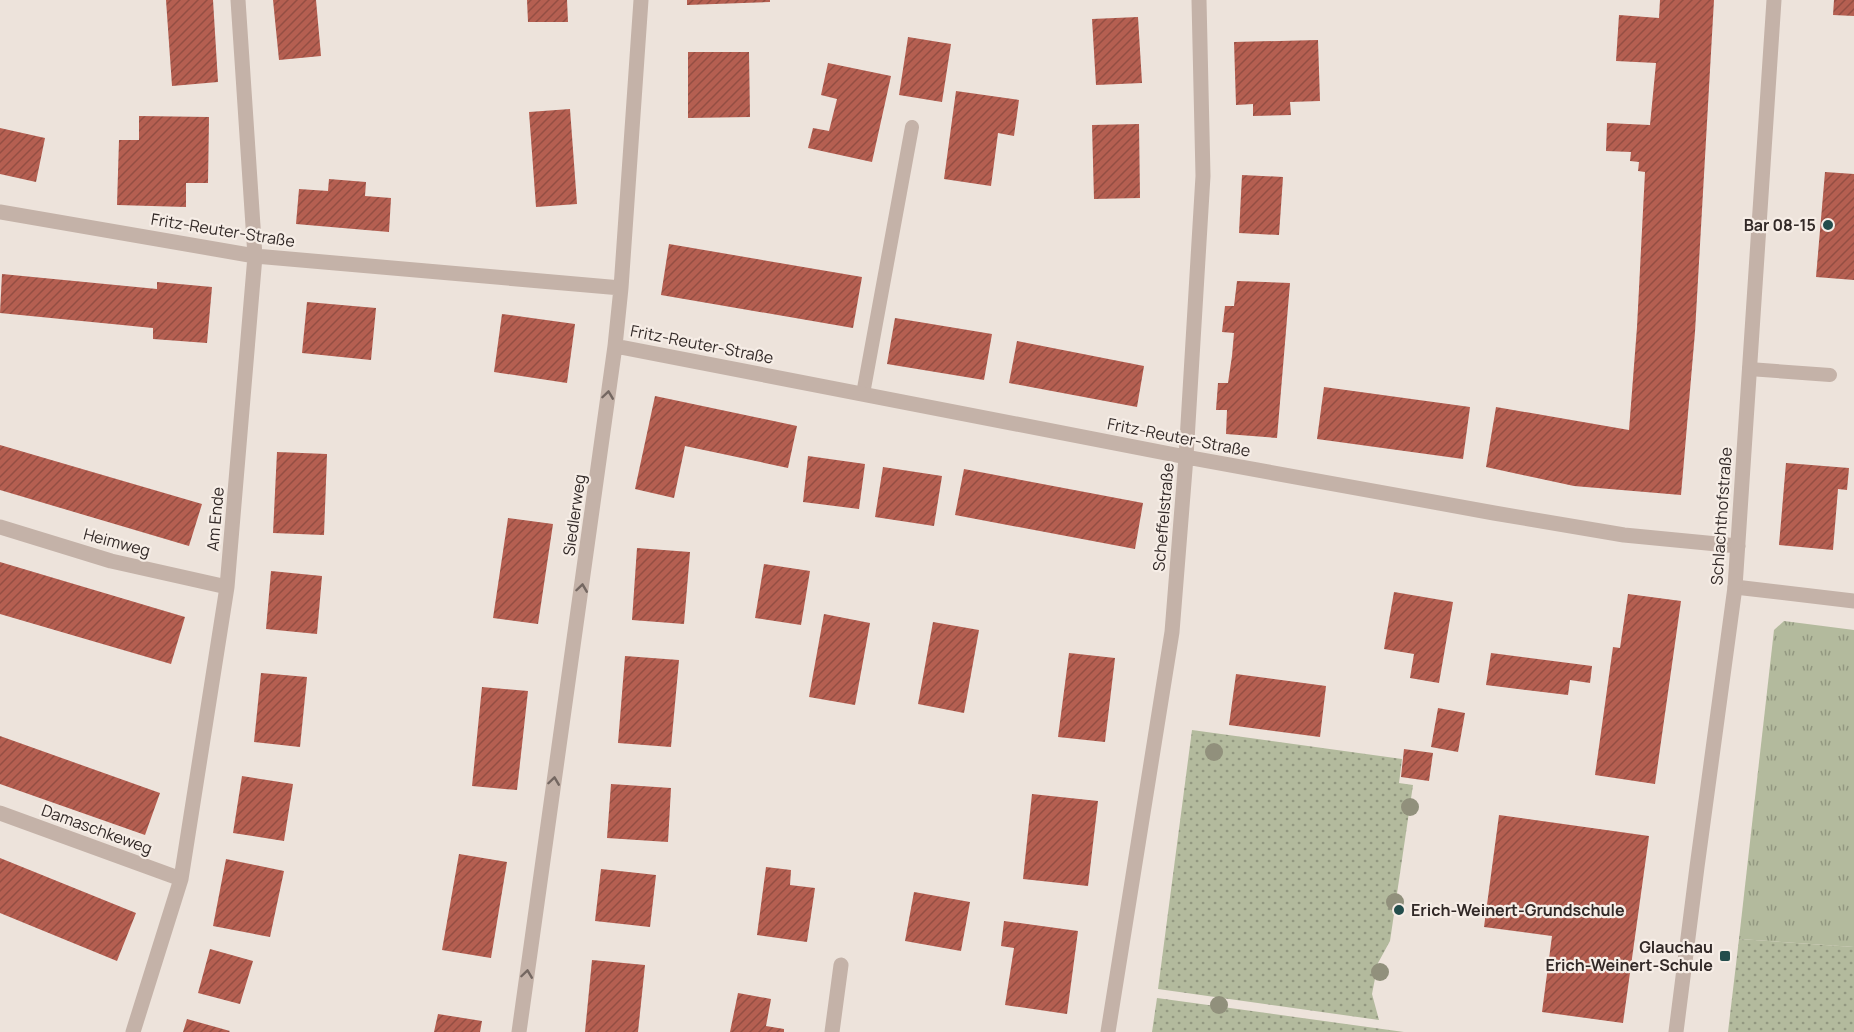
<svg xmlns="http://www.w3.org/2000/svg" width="1854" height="1032" viewBox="0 0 1854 1032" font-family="Manrope,sans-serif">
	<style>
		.grass { fill: url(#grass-dots) }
		.park { fill: url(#park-tufts) }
		.building { fill: url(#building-hatch) }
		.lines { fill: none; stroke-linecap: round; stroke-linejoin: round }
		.service { stroke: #c4b2a8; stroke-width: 14 }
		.minor { stroke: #c4b2a8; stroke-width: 15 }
		.tertiary { stroke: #c4b2a8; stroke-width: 15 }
		.tree { fill: #91907c }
		.oneway { stroke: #746761 }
		.poi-dot { fill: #234d4c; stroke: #f6ede6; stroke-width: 2 }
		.labels { text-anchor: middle; stroke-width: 4.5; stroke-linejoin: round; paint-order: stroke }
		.poi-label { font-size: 16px; font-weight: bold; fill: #322927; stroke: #f6ede6; text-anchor: end }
		.street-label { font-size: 16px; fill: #322927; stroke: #f6ede6 }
	</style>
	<defs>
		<pattern id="grass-dots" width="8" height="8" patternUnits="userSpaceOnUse" patternTransform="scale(1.5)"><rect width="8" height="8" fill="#b3ba9d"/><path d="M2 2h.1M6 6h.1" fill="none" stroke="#929780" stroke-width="1.8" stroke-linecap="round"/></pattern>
		<pattern id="park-tufts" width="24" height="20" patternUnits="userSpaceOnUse" patternTransform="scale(1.5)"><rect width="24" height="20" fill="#b3ba9d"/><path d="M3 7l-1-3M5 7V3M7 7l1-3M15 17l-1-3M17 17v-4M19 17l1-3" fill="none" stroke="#929780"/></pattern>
		<pattern id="building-hatch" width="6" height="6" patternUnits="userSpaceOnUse" patternTransform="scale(1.5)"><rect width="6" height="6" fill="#b55f51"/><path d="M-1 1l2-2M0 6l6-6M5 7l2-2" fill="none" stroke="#944e43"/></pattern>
	</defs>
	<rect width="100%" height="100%" fill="#ede3db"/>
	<path class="grass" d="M 1192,730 L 1402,759 L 1399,783 L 1413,785 L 1390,941 L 1378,963 L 1372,994 L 1379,1020 L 1158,989 Z
		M 1739,939 L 1854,947 L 1854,1032 L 1728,1032 Z
		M 1157,998 L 1404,1032 L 1152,1032 Z"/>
	<path class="park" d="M 1784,621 L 1854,630 L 1854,947 L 1739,939 L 1774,630 Z"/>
	<path class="building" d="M 166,0 L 213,0 L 218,82 L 172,86 Z
		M 273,0 L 316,0 L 321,56 L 279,60 Z
		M 527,0 L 567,0 L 568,22 L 528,22 Z
		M 687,0 L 770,0 L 770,2 L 687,5 Z
		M 1660,0 L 1714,0 L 1695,332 L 1681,495 L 1574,486 L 1486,467 L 1496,407 L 1629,430 L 1637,327 L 1645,172 L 1638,171 L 1639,162 L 1630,161 L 1631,152 L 1606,151 L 1607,123 L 1650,125 L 1656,63 L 1616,61 L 1619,15 L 1659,18 Z
		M 1834,0 L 1854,0 L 1854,16 L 1833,15 Z
		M 1138,17 L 1142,83 L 1096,85 L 1092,19 Z
		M 908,37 L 951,44 L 942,102 L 899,95 Z
		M 1318,40 L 1320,101 L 1290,102 L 1291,115 L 1253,116 L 1253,104 L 1236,105 L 1234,42 Z
		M 688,52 L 749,52 L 750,117 L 688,118 Z
		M 828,63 L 891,76 L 872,162 L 808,148 L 813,128 L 829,131 L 837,99 L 821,95 Z
		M 956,91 L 1019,100 L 1014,136 L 998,133 L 991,186 L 944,179 Z
		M 570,109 L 577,204 L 536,207 L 529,112 Z
		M 139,116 L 209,117 L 208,183 L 186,183 L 186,207 L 117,205 L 119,140 L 139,140 Z
		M 1139,124 L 1140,198 L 1094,199 L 1092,125 Z
		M 0,128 L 45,138 L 36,182 L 0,174 Z
		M 1825,172 L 1854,174 L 1854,280 L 1816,277 Z
		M 1242,175 L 1283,177 L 1279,235 L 1239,233 Z
		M 329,179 L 366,182 L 365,196 L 391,198 L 389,232 L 296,224 L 299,189 L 328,191 Z
		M 669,244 L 862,277 L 853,328 L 661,295 Z
		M 2,274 L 157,289 L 157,282 L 212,287 L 207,343 L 153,339 L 153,328 L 0,313 Z
		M 1237,281 L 1290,283 L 1277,438 L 1226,434 L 1227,410 L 1216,410 L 1218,383 L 1228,383 L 1232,356 L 1234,333 L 1222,332 L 1225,306 L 1234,306 Z
		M 307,302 L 376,308 L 371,360 L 302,353 Z
		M 502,314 L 575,324 L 567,383 L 494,372 Z
		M 895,318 L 992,334 L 984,380 L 887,364 Z
		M 1017,341 L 1144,366 L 1137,407 L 1009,383 Z
		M 1324,387 L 1470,407 L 1463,459 L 1317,439 Z
		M 655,396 L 797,426 L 788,468 L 685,446 L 674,498 L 635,489 Z
		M 0,445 L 202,504 L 189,546 L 0,490 Z
		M 277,452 L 327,454 L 324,535 L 273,533 Z
		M 808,456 L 865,464 L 859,509 L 803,502 Z
		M 1786,463 L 1849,468 L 1847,490 L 1838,489 L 1833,550 L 1779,545 Z
		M 883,467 L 942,476 L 934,526 L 875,517 Z
		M 964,469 L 1143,503 L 1135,549 L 955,515 Z
		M 508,518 L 553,524 L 538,624 L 493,618 Z
		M 637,548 L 690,552 L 684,624 L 632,620 Z
		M 0,562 L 185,617 L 171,664 L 0,614 Z
		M 764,564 L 810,571 L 801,625 L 755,618 Z
		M 271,571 L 322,576 L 317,634 L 266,629 Z
		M 1394,592 L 1453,602 L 1439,683 L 1410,678 L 1414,654 L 1384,649 Z
		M 1628,594 L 1681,601 L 1655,784 L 1595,775 L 1613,647 L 1620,648 Z
		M 824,614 L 870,623 L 855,705 L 809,697 Z
		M 933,622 L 979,630 L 964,713 L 918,704 Z
		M 1069,653 L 1115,658 L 1105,742 L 1058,737 Z
		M 1491,653 L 1592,666 L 1590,683 L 1570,680 L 1568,695 L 1486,685 Z
		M 625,656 L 679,660 L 671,747 L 618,743 Z
		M 261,673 L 307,677 L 300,747 L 254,742 Z
		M 1236,674 L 1326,686 L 1320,737 L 1229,725 Z
		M 482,687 L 528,691 L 517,790 L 472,786 Z
		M 1438,708 L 1465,713 L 1458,752 L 1431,747 Z
		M 0,736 L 160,793 L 145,835 L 0,784 Z
		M 1404,749 L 1433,753 L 1429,781 L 1401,777 Z
		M 242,776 L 293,784 L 284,841 L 233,833 Z
		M 611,784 L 671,788 L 668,842 L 607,838 Z
		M 1032,794 L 1098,801 L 1088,886 L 1023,879 Z
		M 1499,815 L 1649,836 L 1623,1023 L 1542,1012 L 1552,936 L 1484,927 Z
		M 459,854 L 507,862 L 491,958 L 442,950 Z
		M 0,858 L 136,913 L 117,961 L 0,913 Z
		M 226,859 L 284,871 L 270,937 L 213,926 Z
		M 766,867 L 791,870 L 790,885 L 815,888 L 807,942 L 757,935 Z
		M 601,869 L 656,875 L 650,927 L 595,921 Z
		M 914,892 L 970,902 L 961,951 L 905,941 Z
		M 1004,921 L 1078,931 L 1067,1014 L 1005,1005 L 1014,948 L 1001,946 Z
		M 210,949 L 253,961 L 240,1004 L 198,993 Z
		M 592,960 L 645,965 L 638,1032 L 585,1032 Z
		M 738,993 L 771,999 L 766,1026 L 784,1029 L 784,1032 L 730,1032 Z
		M 438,1014 L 482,1021 L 480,1032 L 434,1032 Z
		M 187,1019 L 230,1031 L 229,1032 L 183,1032 Z"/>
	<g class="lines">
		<path class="service" d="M 1749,369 L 1830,375
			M 863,394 L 912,127"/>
		<path class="minor" d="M 0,212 L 255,256 L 621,288
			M 615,346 L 1186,457 L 1494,513 L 1624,535 L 1738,546
			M 0,527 L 111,561 L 227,587
			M 1735,587 L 1854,601
			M 0,813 L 181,879
			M 133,1032 L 181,879 L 227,587 L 255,256 L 238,0
			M 519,1032 L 615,346 L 621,288 L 641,0
			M 832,1032 L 841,965
			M 1108,1032 L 1172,632 L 1186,457 L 1203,176 L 1199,0"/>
		<path class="tertiary" d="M 1676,1032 L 1697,867 L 1735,587 L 1774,0"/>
	</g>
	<g class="tree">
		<circle cx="1214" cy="752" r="9"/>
		<circle cx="1410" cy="807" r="9"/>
		<circle cx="1395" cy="902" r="9"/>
		<circle cx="1380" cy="972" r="9"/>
		<circle cx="1219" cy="1005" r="9"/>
	</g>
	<defs><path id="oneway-chevron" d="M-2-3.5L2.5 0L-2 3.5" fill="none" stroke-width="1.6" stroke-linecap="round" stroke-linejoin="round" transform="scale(1.5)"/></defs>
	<g class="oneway">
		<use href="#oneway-chevron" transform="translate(608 395) rotate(-82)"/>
		<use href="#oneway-chevron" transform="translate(582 588) rotate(-82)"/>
		<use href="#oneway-chevron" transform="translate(554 781) rotate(-82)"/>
		<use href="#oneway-chevron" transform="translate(527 974) rotate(-82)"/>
	</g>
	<g class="poi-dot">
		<circle cx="1828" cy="225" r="6"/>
		<circle cx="1399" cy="910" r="6"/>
		<rect x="1719" y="950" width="12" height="12" rx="3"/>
	</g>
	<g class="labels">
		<g class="poi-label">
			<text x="1816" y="231">Bar 08-15</text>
			<text x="1411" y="916" text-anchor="start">Erich-Weinert-Grundschule</text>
			<text x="1713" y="953">Glauchau<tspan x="1713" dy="18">Erich-Weinert-Schule</tspan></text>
		</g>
		<g class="street-label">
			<text transform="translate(223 230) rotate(9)" y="6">Fritz-Reuter-Straße</text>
			<text transform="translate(702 344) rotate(11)" y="6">Fritz-Reuter-Straße</text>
			<text transform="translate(1179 437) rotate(11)" y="6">Fritz-Reuter-Straße</text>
			<text transform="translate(574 515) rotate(-82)" y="6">Siedlerweg</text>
			<text transform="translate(1721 516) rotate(-86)" y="6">Schlachthofstraße</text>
			<text transform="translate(1163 517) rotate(-85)" y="6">Scheffelstraße</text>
			<text transform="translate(215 519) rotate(-85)" y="6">Am Ende</text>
			<text transform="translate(117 542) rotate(15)" y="6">Heimweg</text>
			<text transform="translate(97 829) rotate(20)" y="6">Damaschkeweg</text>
		</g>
	</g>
</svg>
